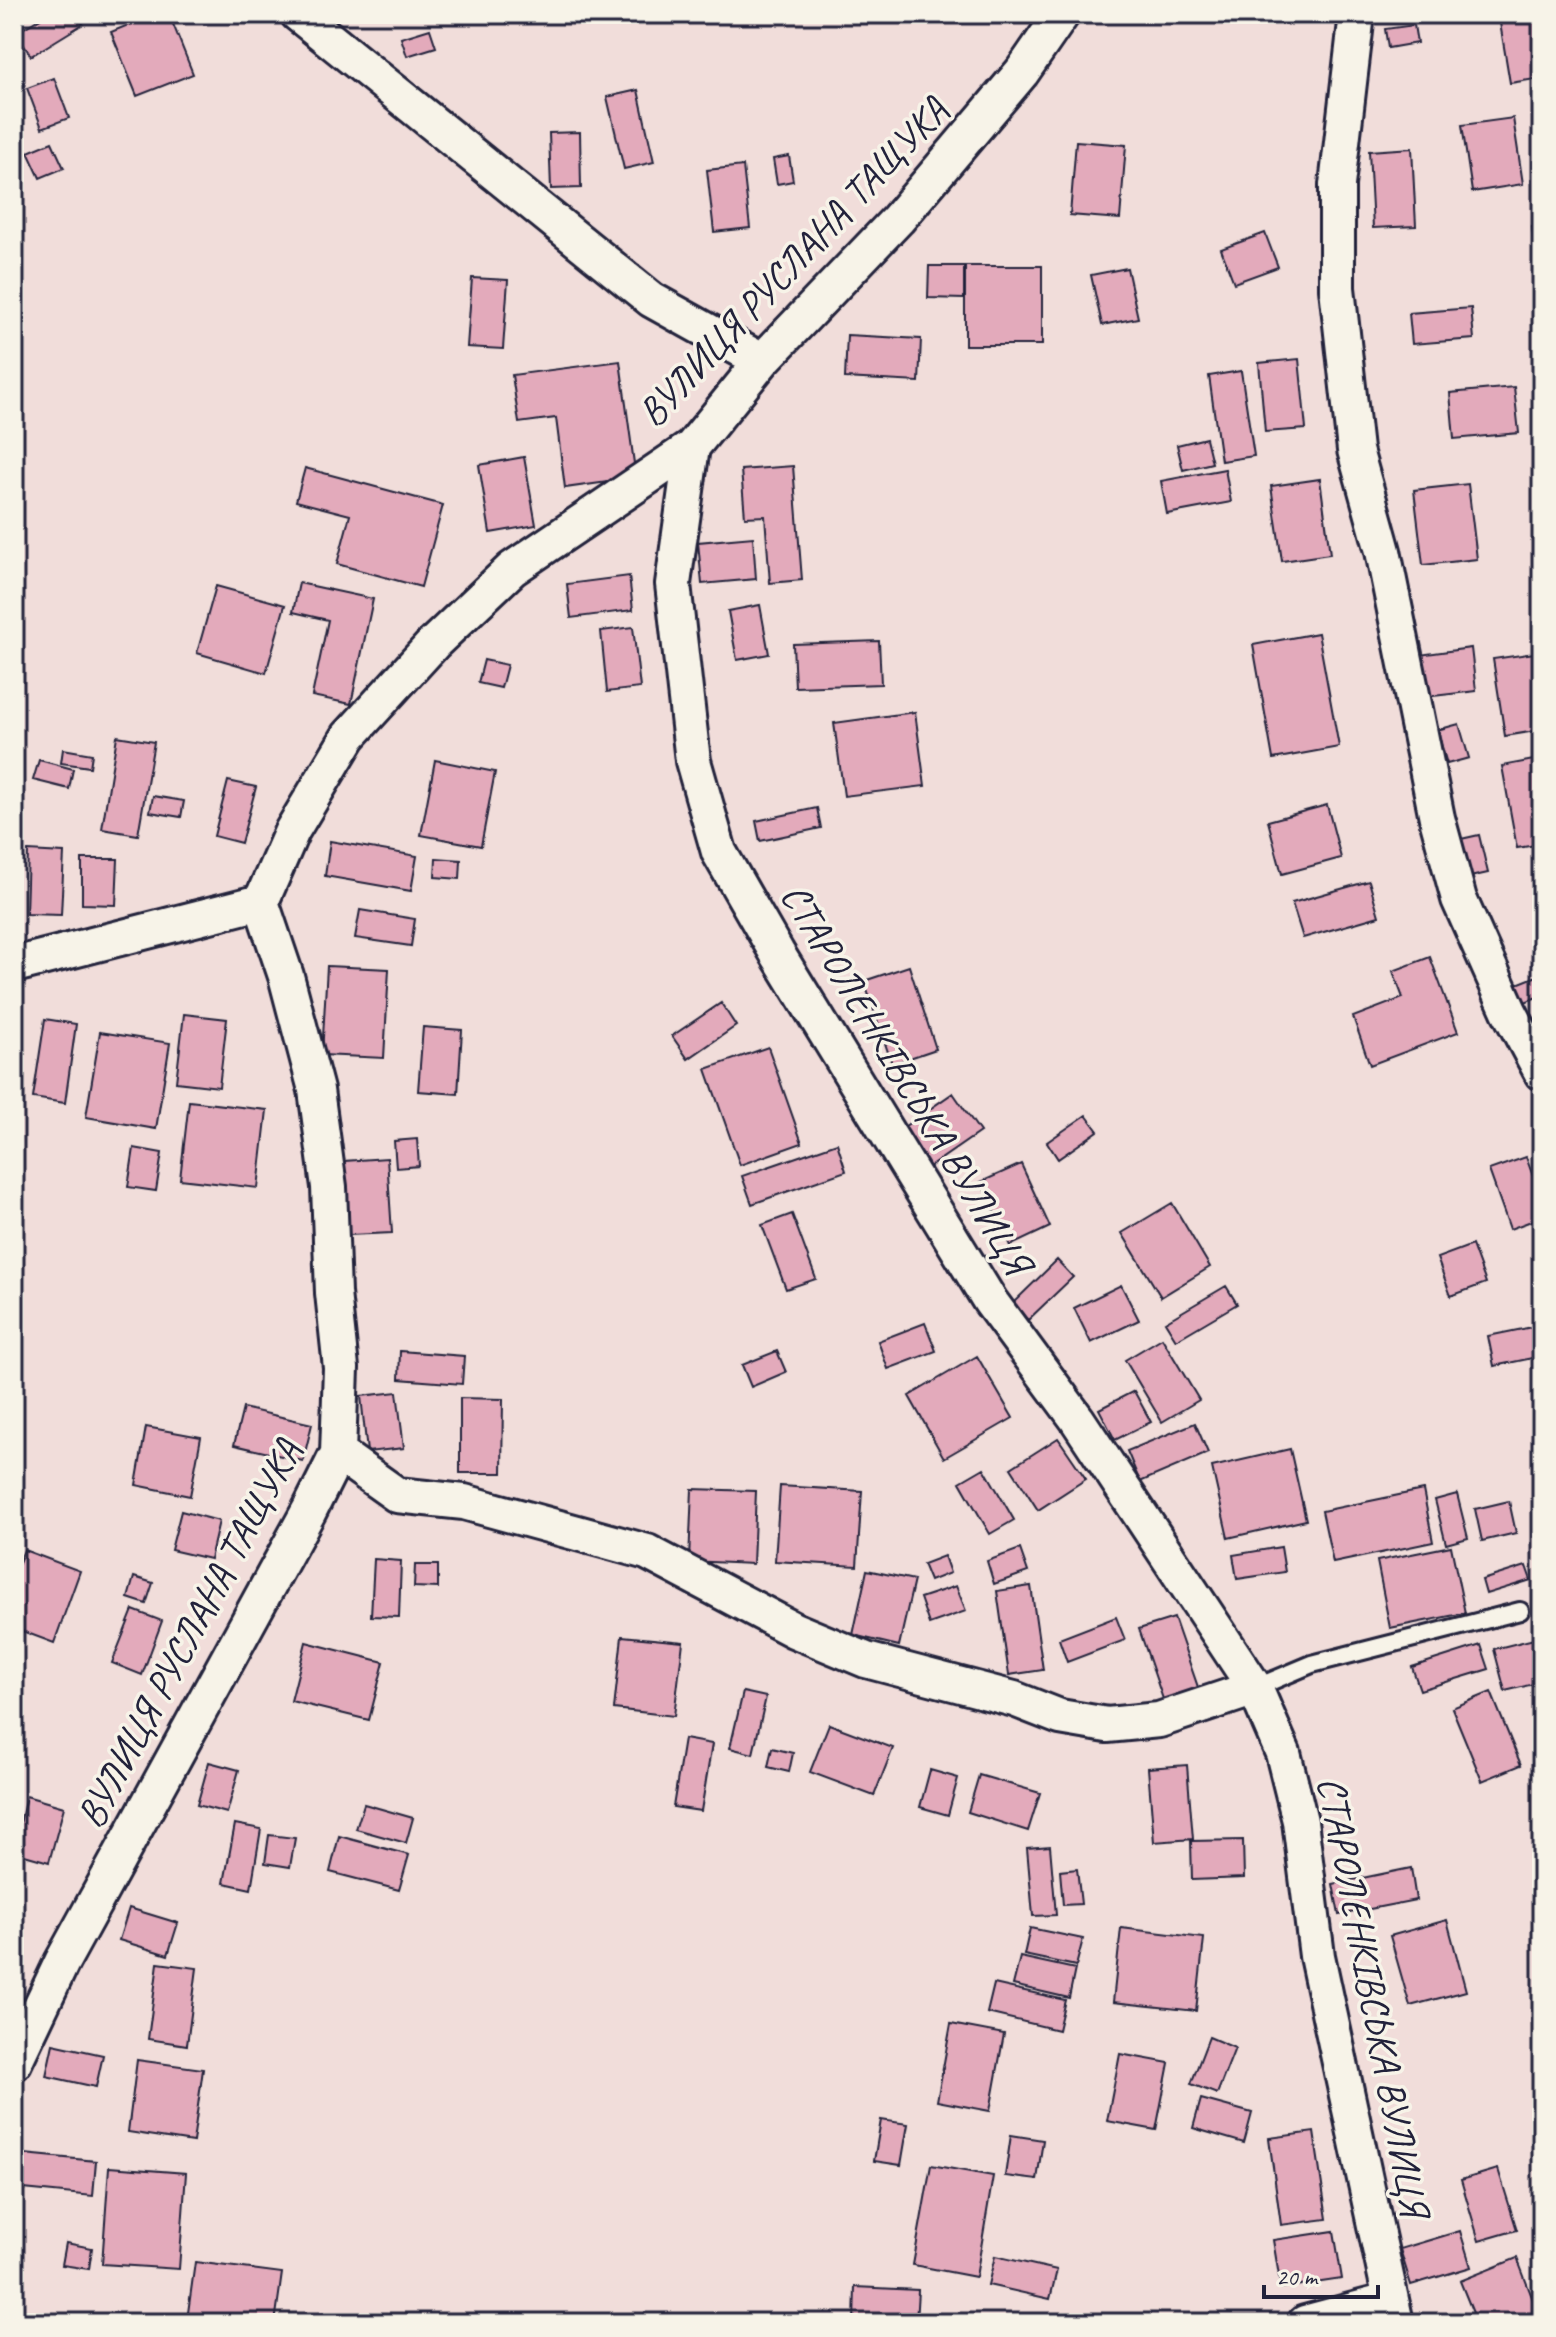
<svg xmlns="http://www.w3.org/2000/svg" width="1556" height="2337" viewBox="0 0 1556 2337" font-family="Caveat,sans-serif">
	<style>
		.building { fill: #e3aabb; stroke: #22223b; stroke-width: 2 }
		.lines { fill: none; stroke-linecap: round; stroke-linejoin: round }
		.lane-casing { stroke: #22223b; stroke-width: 22 }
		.street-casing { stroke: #22223b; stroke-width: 40 }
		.lane { stroke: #f7f3e8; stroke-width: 16 }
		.street { stroke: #f7f3e8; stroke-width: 34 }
		.labels { text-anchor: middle; stroke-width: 7; stroke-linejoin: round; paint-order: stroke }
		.street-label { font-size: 40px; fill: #22223b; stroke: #f7f3e8 }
	</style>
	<rect width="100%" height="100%" fill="#f1ddda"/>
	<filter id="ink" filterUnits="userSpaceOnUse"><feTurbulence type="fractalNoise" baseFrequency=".0125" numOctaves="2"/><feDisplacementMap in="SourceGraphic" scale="16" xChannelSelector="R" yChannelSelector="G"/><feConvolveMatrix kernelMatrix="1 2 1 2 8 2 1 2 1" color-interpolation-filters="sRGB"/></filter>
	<g filter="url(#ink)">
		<path class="building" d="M 47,14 L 77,14 L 83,24 L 31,56 L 16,33 Z
			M 155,14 L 169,14 L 193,74 L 137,96 L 111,32 Z
			M 1538,16 L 1542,78 L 1510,83 L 1500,23 Z
			M 1414,25 L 1417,43 L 1388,48 L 1385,29 Z
			M 430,29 L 436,47 L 407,56 L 401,38 Z
			M 54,78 L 69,118 L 42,128 L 27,88 Z
			M 638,90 L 654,162 L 624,169 L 607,97 Z
			M 1513,118 L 1523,184 L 1472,192 L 1462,125 Z
			M 580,132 L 581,188 L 551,189 L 549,133 Z
			M 1076,141 L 1126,145 L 1120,219 L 1070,215 Z
			M 52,142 L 64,168 L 40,178 L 28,152 Z
			M 1412,148 L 1416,226 L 1373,228 L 1369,151 Z
			M 789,156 L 793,181 L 777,184 L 773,159 Z
			M 743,166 L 750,228 L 714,232 L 707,170 Z
			M 1542,226 L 1542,315 L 1532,227 Z
			M 1265,233 L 1278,267 L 1234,283 L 1221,249 Z
			M 929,266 L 964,266 L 964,299 L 928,298 Z
			M 965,266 L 1042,266 L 1042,345 L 965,345 Z
			M 1127,268 L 1138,318 L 1102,325 L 1091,275 Z
			M 472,278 L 508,280 L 503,349 L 467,347 Z
			M 1471,308 L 1474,339 L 1412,344 L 1409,313 Z
			M 847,335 L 921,339 L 919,382 L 845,378 Z
			M 1299,359 L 1306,429 L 1265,432 L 1259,363 Z
			M 620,361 L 636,478 L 565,488 L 556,418 L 519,423 L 512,375 Z
			M 1241,371 L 1254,456 L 1221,461 L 1209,376 Z
			M 1514,387 L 1519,433 L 1454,439 L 1450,393 Z
			M 1206,438 L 1212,463 L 1183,470 L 1177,445 Z
			M 524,457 L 536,525 L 490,533 L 479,465 Z
			M 793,466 L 802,580 L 770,583 L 765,516 L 745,517 L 741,470 Z
			M 305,468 L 443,505 L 421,587 L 337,564 L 350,515 L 296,501 Z
			M 1225,469 L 1231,502 L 1167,514 L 1161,481 Z
			M 1320,479 L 1330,554 L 1282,561 L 1271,486 Z
			M 1468,484 L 1477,559 L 1423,565 L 1414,490 Z
			M 753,537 L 756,579 L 702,584 L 698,542 Z
			M 629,576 L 633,610 L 571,618 L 567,584 Z
			M 299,583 L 373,599 L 351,704 L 312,696 L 328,620 L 293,612 Z
			M 216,586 L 285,605 L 266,673 L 197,653 Z
			M 760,605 L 769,654 L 737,660 L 728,611 Z
			M 633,627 L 640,688 L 607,692 L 601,631 Z
			M 1318,633 L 1339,747 L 1273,759 L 1253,645 Z
			M 879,641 L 881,684 L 795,687 L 793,644 Z
			M 1471,648 L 1476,691 L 1425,697 L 1419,655 Z
			M 1542,652 L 1542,730 L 1505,736 L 1493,659 Z
			M 484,660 L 507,665 L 501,688 L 478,683 Z
			M 915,712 L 925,786 L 844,796 L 834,723 Z
			M 1459,724 L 1469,758 L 1447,764 L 1437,730 Z
			M 117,736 L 154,742 L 138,835 L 102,829 Z
			M 63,749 L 92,754 L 90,767 L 61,763 Z
			M 1539,759 L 1542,844 L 1517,848 L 1502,766 Z
			M 39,760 L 73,769 L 69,789 L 33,780 Z
			M 435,760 L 495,772 L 481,846 L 421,835 Z
			M 228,781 L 256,787 L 241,843 L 214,836 Z
			M 153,796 L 184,801 L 181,817 L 150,812 Z
			M 1327,805 L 1341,858 L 1282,874 L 1268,821 Z
			M 817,808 L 821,828 L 760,841 L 756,821 Z
			M 1479,835 L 1488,873 L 1461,879 L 1452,841 Z
			M 330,841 L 417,856 L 411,891 L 325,876 Z
			M 28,851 L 64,853 L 61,915 L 26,914 Z
			M 436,858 L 461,860 L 460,879 L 435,877 Z
			M 82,859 L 118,859 L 116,905 L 82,904 Z
			M 1369,881 L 1379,916 L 1303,938 L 1292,903 Z
			M 360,910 L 415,919 L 411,946 L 355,938 Z
			M 1430,957 L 1458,1032 L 1370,1065 L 1353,1017 L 1403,998 L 1393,971 Z
			M 327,966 L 389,969 L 384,1058 L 322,1055 Z
			M 909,966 L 936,1049 L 892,1064 L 864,981 Z
			M 1542,974 L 1542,995 L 1520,1004 L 1512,986 Z
			M 721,1003 L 736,1026 L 688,1059 L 672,1036 Z
			M 184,1014 L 227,1019 L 219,1087 L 176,1082 Z
			M 45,1019 L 76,1024 L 65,1103 L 33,1098 Z
			M 423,1027 L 462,1030 L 458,1094 L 418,1091 Z
			M 100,1032 L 170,1043 L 156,1129 L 86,1117 Z
			M 768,1047 L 802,1143 L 740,1165 L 706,1069 Z
			M 14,1088 L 24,1089 L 14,1144 Z
			M 953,1093 L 980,1132 L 925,1170 L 898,1131 Z
			M 189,1101 L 267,1110 L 258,1188 L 180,1179 Z
			M 1086,1115 L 1098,1131 L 1058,1159 L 1047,1142 Z
			M 417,1139 L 419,1166 L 396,1168 L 394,1141 Z
			M 837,1143 L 846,1171 L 752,1204 L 742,1176 Z
			M 134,1148 L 162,1153 L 156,1191 L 128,1187 Z
			M 1526,1157 L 1542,1201 L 1542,1217 L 1510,1229 L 1489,1170 Z
			M 387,1158 L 392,1233 L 349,1235 L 344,1161 Z
			M 1021,1164 L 1050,1227 L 1010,1246 L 981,1182 Z
			M 1172,1203 L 1210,1267 L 1161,1297 L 1122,1233 Z
			M 792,1214 L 816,1279 L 786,1289 L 762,1225 Z
			M 1472,1245 L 1486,1283 L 1451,1296 L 1437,1258 Z
			M 1057,1260 L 1073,1277 L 1028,1320 L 1012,1304 Z
			M 1121,1285 L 1139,1320 L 1091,1343 L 1074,1308 Z
			M 1226,1286 L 1237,1304 L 1176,1340 L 1165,1322 Z
			M 925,1323 L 936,1351 L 888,1369 L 878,1341 Z
			M 1542,1325 L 1542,1356 L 1494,1366 L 1488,1336 Z
			M 1162,1338 L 1199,1400 L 1162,1422 L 1125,1360 Z
			M 400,1351 L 464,1356 L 462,1384 L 399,1379 Z
			M 777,1351 L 786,1372 L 751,1387 L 742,1365 Z
			M 977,1356 L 1013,1418 L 944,1458 L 909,1396 Z
			M 1134,1391 L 1151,1422 L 1115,1440 L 1099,1409 Z
			M 397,1392 L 404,1448 L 367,1452 L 361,1396 Z
			M 460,1398 L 503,1399 L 502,1473 L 460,1473 Z
			M 243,1408 L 312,1424 L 303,1461 L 234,1445 Z
			M 1195,1423 L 1208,1453 L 1140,1482 L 1127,1451 Z
			M 146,1427 L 201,1437 L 190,1496 L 136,1485 Z
			M 1058,1438 L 1086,1479 L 1038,1510 L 1011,1468 Z
			M 1290,1449 L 1306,1520 L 1228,1538 L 1212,1467 Z
			M 984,1468 L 1014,1520 L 990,1534 L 960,1482 Z
			M 780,1486 L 862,1491 L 857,1566 L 775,1561 Z
			M 692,1489 L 756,1491 L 753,1564 L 689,1561 Z
			M 1423,1490 L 1433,1542 L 1333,1563 L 1322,1511 Z
			M 1457,1494 L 1468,1538 L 1446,1544 L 1435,1500 Z
			M 1509,1501 L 1516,1533 L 1482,1541 L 1475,1509 Z
			M 181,1511 L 219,1521 L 210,1559 L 171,1550 Z
			M 1451,1546 L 1465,1613 L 1390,1628 L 1377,1561 Z
			M 1281,1547 L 1285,1572 L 1237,1579 L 1233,1555 Z
			M 1020,1549 L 1028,1572 L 994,1584 L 987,1561 Z
			M 24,1550 L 80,1571 L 54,1643 L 14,1628 L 14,1575 Z
			M 944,1556 L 950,1573 L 930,1581 L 923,1564 Z
			M 374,1559 L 401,1561 L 399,1617 L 371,1616 Z
			M 415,1565 L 438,1565 L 438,1588 L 414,1587 Z
			M 1526,1566 L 1531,1580 L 1486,1594 L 1482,1580 Z
			M 867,1570 L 914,1580 L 899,1646 L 853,1635 Z
			M 134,1577 L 153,1583 L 146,1604 L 128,1598 Z
			M 956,1586 L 966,1611 L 929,1624 L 920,1598 Z
			M 1031,1586 L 1043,1670 L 1009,1675 L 997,1591 Z
			M 133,1610 L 162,1621 L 142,1675 L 112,1663 Z
			M 1116,1617 L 1125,1640 L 1067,1662 L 1059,1639 Z
			M 1174,1618 L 1200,1693 L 1165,1705 L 1139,1629 Z
			M 622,1636 L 683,1642 L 674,1716 L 614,1709 Z
			M 1542,1637 L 1542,1682 L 1505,1691 L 1494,1649 Z
			M 306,1642 L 384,1662 L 369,1720 L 291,1701 Z
			M 1481,1645 L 1489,1669 L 1420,1690 L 1412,1667 Z
			M 743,1692 L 766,1697 L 753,1754 L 730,1748 Z
			M 1491,1692 L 1521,1765 L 1482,1781 L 1452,1708 Z
			M 829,1724 L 893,1748 L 874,1796 L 810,1772 Z
			M 684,1739 L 712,1744 L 701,1811 L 673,1807 Z
			M 772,1748 L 793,1753 L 789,1772 L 768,1767 Z
			M 209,1762 L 239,1770 L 227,1813 L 197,1805 Z
			M 1187,1765 L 1193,1839 L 1154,1842 L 1148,1768 Z
			M 930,1770 L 958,1778 L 948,1815 L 920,1807 Z
			M 979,1775 L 1040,1793 L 1028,1831 L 968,1812 Z
			M 26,1796 L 64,1807 L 49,1862 L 14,1852 Z
			M 364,1804 L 413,1818 L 406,1843 L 356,1829 Z
			M 235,1824 L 261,1829 L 251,1889 L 224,1883 Z
			M 269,1835 L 295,1838 L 290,1867 L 265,1863 Z
			M 339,1836 L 409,1855 L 399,1890 L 330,1872 Z
			M 1243,1840 L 1244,1878 L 1192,1880 L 1191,1841 Z
			M 1050,1846 L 1056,1915 L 1033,1916 L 1027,1848 Z
			M 1411,1868 L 1416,1900 L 1339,1915 L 1333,1884 Z
			M 1077,1869 L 1081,1904 L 1063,1905 L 1060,1871 Z
			M 129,1908 L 178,1923 L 168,1955 L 119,1940 Z
			M 1447,1920 L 1466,1991 L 1410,2006 L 1390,1936 Z
			M 1030,1928 L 1083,1939 L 1076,1966 L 1024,1955 Z
			M 1121,1928 L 1204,1938 L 1196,2011 L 1113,2002 Z
			M 1020,1957 L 1075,1969 L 1069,1998 L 1013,1985 Z
			M 158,1963 L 197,1968 L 187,2045 L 148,2039 Z
			M 994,1984 L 1065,2000 L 1058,2030 L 987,2013 Z
			M 951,2024 L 1004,2034 L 990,2111 L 937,2101 Z
			M 1209,2037 L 1235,2048 L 1217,2094 L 1191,2084 Z
			M 53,2044 L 103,2055 L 96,2087 L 46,2076 Z
			M 1120,2054 L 1169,2063 L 1156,2130 L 1107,2121 Z
			M 137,2060 L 203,2069 L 193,2142 L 128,2132 Z
			M 1201,2099 L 1252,2113 L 1244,2143 L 1193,2128 Z
			M 881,2120 L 908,2124 L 901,2165 L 874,2161 Z
			M 1314,2132 L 1327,2219 L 1281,2225 L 1269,2138 Z
			M 1011,2135 L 1043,2140 L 1037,2180 L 1005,2176 Z
			M 14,2153 L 96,2161 L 93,2196 L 14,2188 Z
			M 931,2165 L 993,2176 L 976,2277 L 913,2265 Z
			M 109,2167 L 186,2173 L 179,2269 L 102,2264 Z
			M 1498,2169 L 1517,2230 L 1479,2241 L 1461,2180 Z
			M 1334,2231 L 1342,2279 L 1281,2288 L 1273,2240 Z
			M 1460,2231 L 1471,2267 L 1411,2285 L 1400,2249 Z
			M 66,2243 L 92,2248 L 89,2269 L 62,2265 Z
			M 995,2256 L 1057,2270 L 1050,2299 L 988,2285 Z
			M 1517,2258 L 1542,2323 L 1477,2323 L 1460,2281 Z
			M 195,2262 L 282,2273 L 275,2323 L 187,2320 Z
			M 855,2287 L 918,2290 L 916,2323 L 854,2323 Z"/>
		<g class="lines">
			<g class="lane-casing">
				<path id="lane" d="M 1255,1688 L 1312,1664 L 1520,1611"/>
			</g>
			<g class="street-casing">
				<path id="street" d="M 298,14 L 652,300 L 762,361
					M 1357,14 L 1337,185 L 1337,288 L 1355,450 L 1383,551 L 1437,818 L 1459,899 L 1509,1011 L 1542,1073
					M 692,447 L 673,584 L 693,761 L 719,852 L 777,953 L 990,1301 L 1077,1419 L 1255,1688
					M 14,965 L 261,902
					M 338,1453 L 397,1495 L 464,1502 L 647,1552 L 794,1630 L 866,1660 L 1014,1699 L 1060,1717 L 1107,1725 L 1159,1720 L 1255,1688 L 1283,1753 L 1300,1821 L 1317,1956 L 1396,2323
					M 14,2063 L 62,1962 L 309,1511 L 338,1453 L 341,1368 L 333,1293 L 329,1187 L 316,1090 L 286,976 L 261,902 L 292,831 L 349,736 L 434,643 L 512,569 L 692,447 L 762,361 L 898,219 L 1022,72 L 1062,14
					M 1305,2323 L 1388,2301"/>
			</g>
			<use href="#lane" class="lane"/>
			<use href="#street" class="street"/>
		</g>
	</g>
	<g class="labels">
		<g class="street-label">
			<text transform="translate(792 261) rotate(-47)" y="14">ВУЛИЦЯ РУСЛАНА ТАЩУКА</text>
			<text transform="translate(907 1078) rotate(59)" y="14">СТАРОЛЕНКІВСЬКА ВУЛИЦЯ</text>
			<text transform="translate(188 1633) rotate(-62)" y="14">ВУЛИЦЯ РУСЛАНА ТАЩУКА</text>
			<text transform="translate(1374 1996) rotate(79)" y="14">СТАРОЛЕНКІВСЬКА ВУЛИЦЯ</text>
		</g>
	</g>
	<rect width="1556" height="2337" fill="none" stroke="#f7f3e8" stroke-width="48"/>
	<rect x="24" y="24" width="1508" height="2289" fill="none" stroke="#22223b" stroke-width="3" filter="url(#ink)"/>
	<path d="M1264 2285v12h114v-12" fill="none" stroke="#22223b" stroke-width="4"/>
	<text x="1276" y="2285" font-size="24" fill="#22223b" stroke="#f7f3e8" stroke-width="6" paint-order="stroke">20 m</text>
</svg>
